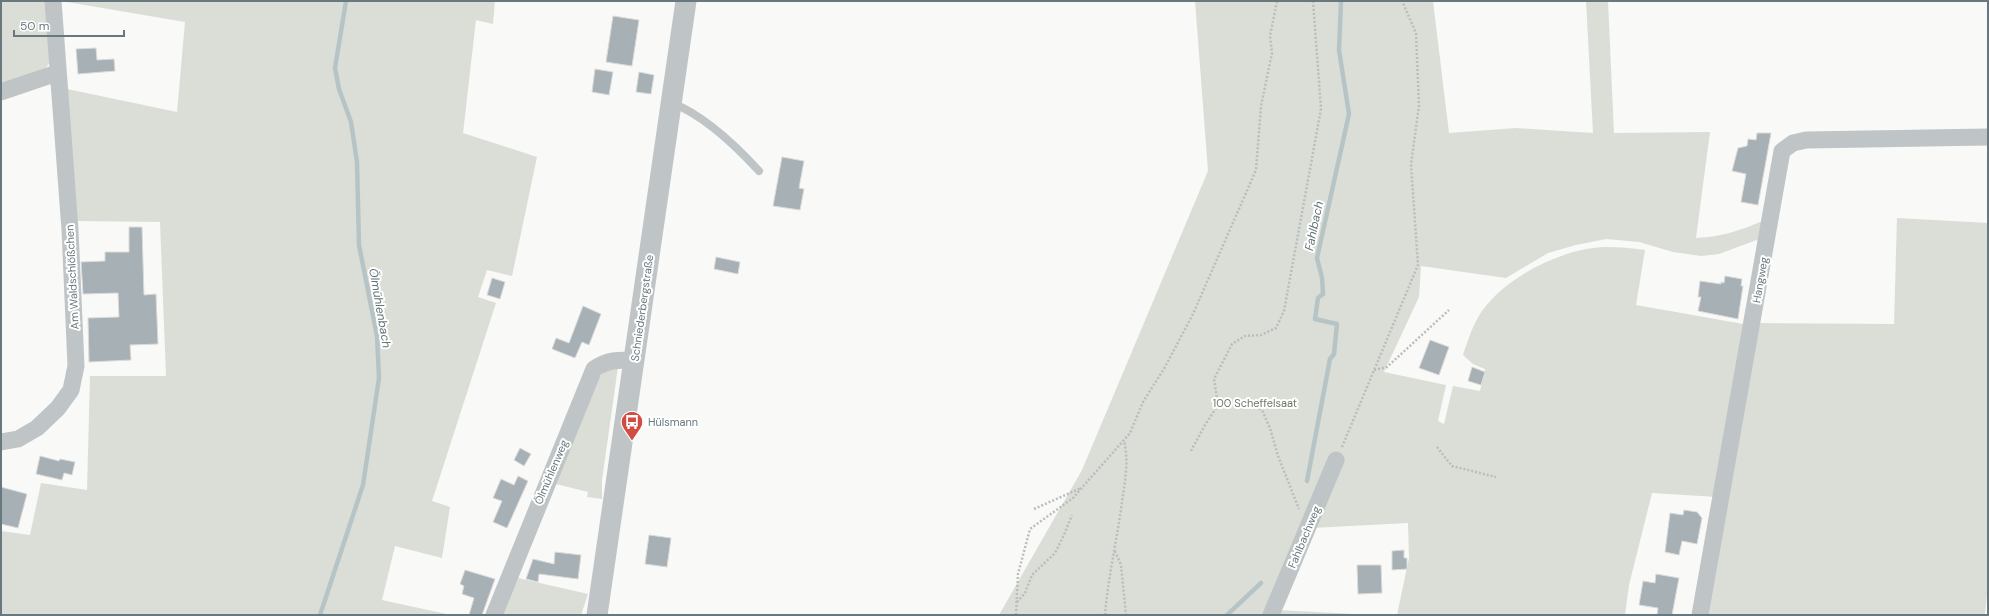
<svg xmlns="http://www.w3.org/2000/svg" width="1989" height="616" viewBox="0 0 1989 616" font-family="'DM Sans',sans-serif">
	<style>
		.green { fill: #daded7 }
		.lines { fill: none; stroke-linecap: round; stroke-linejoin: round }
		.stream { stroke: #b7c4c6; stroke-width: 4.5 }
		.building { fill: #a7b0b4; stroke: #dbdbda }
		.path { stroke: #b9bdbf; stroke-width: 2.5; stroke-dasharray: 2 2; stroke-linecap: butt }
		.service { stroke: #bfc4c6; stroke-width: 8 }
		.minor { stroke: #bfc4c6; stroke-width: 17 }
		.tertiary { stroke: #bfc4c6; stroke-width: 21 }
		.labels { text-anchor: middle; stroke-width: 4; stroke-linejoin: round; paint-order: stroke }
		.street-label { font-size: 11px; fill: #67797f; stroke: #fff }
		.park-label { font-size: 11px; fill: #6c7866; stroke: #fff }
		.poi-label { font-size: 11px; fill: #67797f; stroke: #fff; text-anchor: start }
		.water-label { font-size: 12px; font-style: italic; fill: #637678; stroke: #fff }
	</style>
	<rect width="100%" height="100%" fill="#f9f9f8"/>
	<path class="green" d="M 1,1 L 51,1 L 52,59 L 46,68 L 1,88 Z
		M 61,1 L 495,1 L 493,24 L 476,20 L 463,133 L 537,157 L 512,276 L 487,270 L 478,297 L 496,303 L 432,501 L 450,507 L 442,558 L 395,546 L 382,600 L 451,615 L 1,615 L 1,531 L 30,535 L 41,483 L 87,490 L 90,376 L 166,376 L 160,222 L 75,221 L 67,89 L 177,112 L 185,22 Z
		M 1195,1 L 1433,1 L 1449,133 L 1516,128 L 1593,133 L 1586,1 L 1608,1 L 1614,133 L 1710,132 L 1696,238 C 1721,237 1742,230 1765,220 L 1762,238 L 1719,254 L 1701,256 L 1673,252 L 1639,242 L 1606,239 L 1576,245 L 1548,253 L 1506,278 L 1421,266 L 1419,297 L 1384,372 L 1446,385 L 1438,421 L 1444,424 L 1453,386 L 1480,391 L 1485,369 L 1473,364 L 1463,355 C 1468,340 1473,324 1482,311 C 1507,276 1563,248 1606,247 C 1619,247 1632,248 1645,250 L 1636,305 L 1749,325 L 1717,497 L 1652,493 L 1629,585 L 1625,615 L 1397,615 L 1409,558 L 1408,523 L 1312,528 L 1268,615 L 999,615 L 1082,470 L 1208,171 Z
		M 1897,218 L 1988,223 L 1988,586 L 1985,615 L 1704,615 L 1757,323 L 1894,324 Z
		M 618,367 L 602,480 L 602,499 L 587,497 L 588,492 L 552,483 L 591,389 L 604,371 Z
		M 518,578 L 588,594 L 581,615 L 502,615 Z
		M 1277,610 L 1374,615 L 1275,615 Z"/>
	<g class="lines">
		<path class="stream" d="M 1307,481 L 1330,359 L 1334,354 L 1337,324 L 1315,319 L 1318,298 L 1323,294 L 1322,278 L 1317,258 L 1349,114 L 1339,50 L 1341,1
			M 320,615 L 363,485 L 379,378 L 377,336 L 359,245 L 357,162 L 351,122 L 339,89 L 335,68 L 346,1
			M 1227,615 L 1261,583"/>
	</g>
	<path class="building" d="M 613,16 L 639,20 L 632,66 L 606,62 Z
		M 96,48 L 97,60 L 114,59 L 115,71 L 78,74 L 76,49 Z
		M 595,69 L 613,72 L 609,95 L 592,92 Z
		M 639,72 L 654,75 L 651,94 L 636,92 Z
		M 1757,133 L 1771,133 L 1758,205 L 1741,202 L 1746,174 L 1732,171 L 1738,148 L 1747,146 L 1748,139 L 1756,140 Z
		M 782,157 L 804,161 L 799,188 L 804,189 L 800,210 L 773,206 Z
		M 129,227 L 142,227 L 144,295 L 156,294 L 158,344 L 130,345 L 131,360 L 89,362 L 88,318 L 119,317 L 118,293 L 83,294 L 81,262 L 105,261 L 105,252 L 129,252 Z
		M 716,257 L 740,262 L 738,274 L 714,269 Z
		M 1725,276 L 1742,279 L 1741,286 L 1743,286 L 1738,319 L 1698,311 L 1701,297 L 1698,297 L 1700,281 L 1721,284 L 1721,282 L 1724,283 Z
		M 492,278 L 505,282 L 500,299 L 487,295 Z
		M 583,306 L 601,314 L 589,345 L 582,342 L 575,358 L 552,349 L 556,338 L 569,343 Z
		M 1430,340 L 1449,347 L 1439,375 L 1419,368 Z
		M 1472,367 L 1485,372 L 1481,385 L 1468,381 Z
		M 520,448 L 531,454 L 524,466 L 514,460 Z
		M 40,456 L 59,461 L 60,459 L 75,462 L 72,475 L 64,473 L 62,480 L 36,474 Z
		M 518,476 L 528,481 L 507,528 L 493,522 L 502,501 L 493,498 L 501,479 L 514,485 Z
		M 1,487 L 27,494 L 18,528 L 1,524 Z
		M 1684,510 L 1697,512 L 1702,518 L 1697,544 L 1682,541 L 1679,555 L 1665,552 L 1670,513 L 1683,515 Z
		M 649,535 L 671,538 L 667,567 L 645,564 Z
		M 1404,550 L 1404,558 L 1407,558 L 1407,569 L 1392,570 L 1392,551 Z
		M 555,552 L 581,555 L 578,579 L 539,574 L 538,582 L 526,579 L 533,559 L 554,564 Z
		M 1357,565 L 1381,565 L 1382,593 L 1358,594 Z
		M 465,570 L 495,579 L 482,615 L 469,615 L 474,598 L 462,594 L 464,586 L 460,584 Z
		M 1656,574 L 1679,578 L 1672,615 L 1657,615 L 1658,608 L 1639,605 L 1643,581 L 1655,583 Z"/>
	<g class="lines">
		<path class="path" d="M 1374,370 L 1387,367 L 1449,310
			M 1218,405 L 1214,379 L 1232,344 L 1245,336 L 1261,335 L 1276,328 L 1284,311 L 1321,109 L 1313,1
			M 1342,447 L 1418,265 L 1411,164 L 1419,106 L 1416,33 L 1402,1
			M 1437,447 L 1452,466 L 1496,477
			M 1191,451 L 1205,425 L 1218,405 L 1233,403 L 1252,404 L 1262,410 L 1270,428 L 1278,456 L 1299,509
			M 1034,509 L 1081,488
			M 1115,551 L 1121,565 L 1126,615
			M 1017,602 L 1025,593 L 1032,575 L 1055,553 L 1064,535 L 1072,515
			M 1016,615 L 1018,574 L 1030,529 L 1073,498 L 1130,433 L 1143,402 L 1165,367 L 1193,314 L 1256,170 L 1261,106 L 1272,53 L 1270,36 L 1277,1
			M 1105,615 C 1108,577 1117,540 1122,502 C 1125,481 1129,462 1124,441"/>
		<path class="service" d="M 672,103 C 703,115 737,147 759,171"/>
		<path class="minor" d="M 1,92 L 57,73
			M 1,442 L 18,439 L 37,428 L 58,408 L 71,390 L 76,366 L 70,230 L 53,1
			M 494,615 L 594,369 C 607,360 619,359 635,361
			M 1271,615 L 1336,460
			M 1700,615 L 1782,151 L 1793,143 L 1806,140 L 1988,137"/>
		<path class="tertiary" d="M 597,615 L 686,1"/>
	</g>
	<defs>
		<g id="bus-pin" transform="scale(1.15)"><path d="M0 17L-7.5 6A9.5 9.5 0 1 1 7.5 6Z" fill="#cf4d42" stroke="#fff"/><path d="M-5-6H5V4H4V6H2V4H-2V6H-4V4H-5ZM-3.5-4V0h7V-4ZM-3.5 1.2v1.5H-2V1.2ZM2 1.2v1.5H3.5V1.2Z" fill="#fff"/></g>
	</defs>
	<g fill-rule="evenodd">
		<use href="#bus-pin" x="632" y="422"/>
	</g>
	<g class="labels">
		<g class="street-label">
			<text transform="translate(72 277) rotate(-93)" y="4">Am Waldschlößchen</text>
			<text transform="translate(1760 280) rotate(-80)" y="4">Hangweg</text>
			<text transform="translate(642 308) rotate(-82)" y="4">Schniederbergstraße</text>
			<text transform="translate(551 472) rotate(-67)" y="4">Ölmühlenweg</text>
			<text transform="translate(1304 537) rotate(-67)" y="4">Fahlbachweg</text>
		</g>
		<g class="park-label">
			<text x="1255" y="407">100 Scheffelsaat</text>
		</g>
		<g class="poi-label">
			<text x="648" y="426">Hülsmann</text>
		</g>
		<g class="water-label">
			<text transform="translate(1314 226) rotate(-78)" y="4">Fahlbach</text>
			<text transform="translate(380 308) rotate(80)" y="4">Ölmühlenbach</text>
		</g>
	</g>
	<rect width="1989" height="616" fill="none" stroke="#67797f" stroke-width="4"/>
	<path d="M14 30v6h110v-6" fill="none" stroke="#67797f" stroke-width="2"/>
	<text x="20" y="30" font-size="12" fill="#67797f" stroke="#ffffff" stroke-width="3" paint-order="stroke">50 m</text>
</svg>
